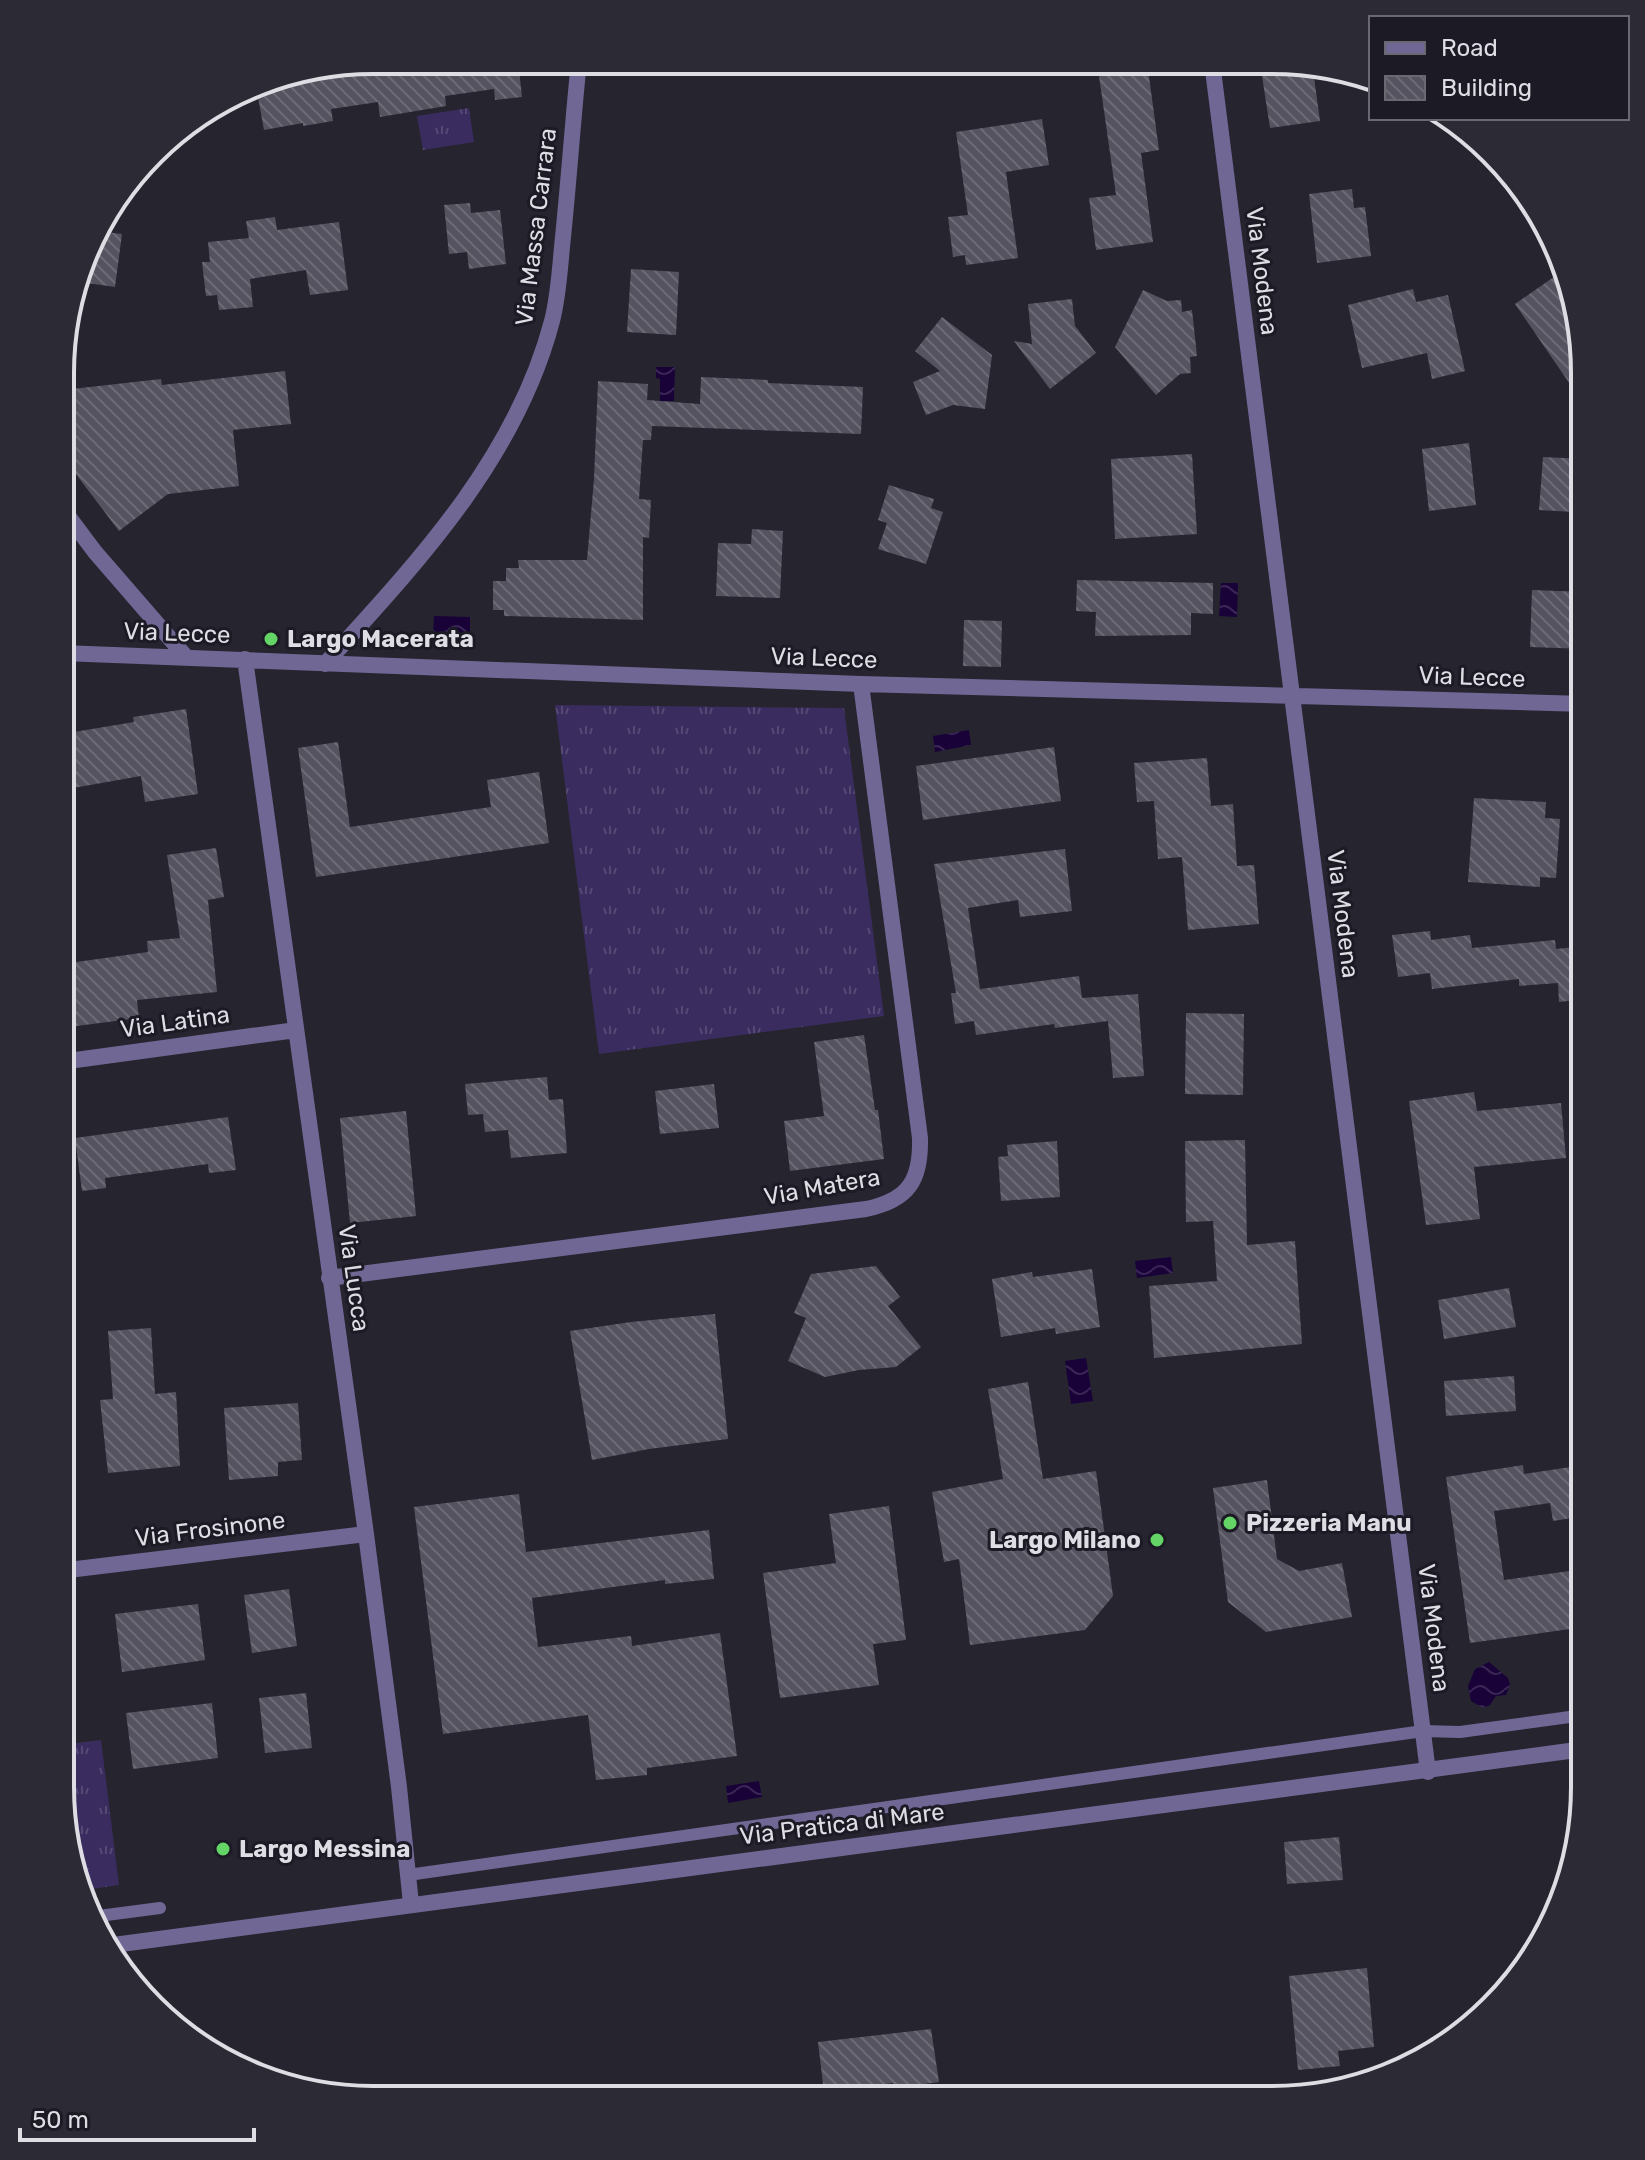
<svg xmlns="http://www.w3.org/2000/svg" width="1645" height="2160" viewBox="0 0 1645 2160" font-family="Rubik,sans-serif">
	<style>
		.grass { fill: url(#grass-tufts) }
		.water { fill: url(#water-waves) }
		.building { fill: url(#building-back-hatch) }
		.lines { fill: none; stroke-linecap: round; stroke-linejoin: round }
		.service { stroke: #716795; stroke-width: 12 }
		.minor { stroke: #716795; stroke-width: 16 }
		.tertiary { stroke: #716795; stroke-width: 16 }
		.poi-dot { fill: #64d467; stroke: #1c1a25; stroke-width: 3 }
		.labels { text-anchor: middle; stroke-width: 6; stroke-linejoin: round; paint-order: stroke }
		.street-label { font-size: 24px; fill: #dedde4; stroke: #1c1a25 }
		.poi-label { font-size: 24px; font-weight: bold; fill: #dedde4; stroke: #1c1a25; text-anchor: start }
		.rim { fill: none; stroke: #dedde4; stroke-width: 4 }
	</style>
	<defs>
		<pattern id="grass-tufts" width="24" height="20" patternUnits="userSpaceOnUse" patternTransform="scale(2)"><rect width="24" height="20" fill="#3a2c5e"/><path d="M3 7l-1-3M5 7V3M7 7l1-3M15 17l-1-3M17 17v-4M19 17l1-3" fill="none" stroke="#564a75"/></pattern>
		<pattern id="water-waves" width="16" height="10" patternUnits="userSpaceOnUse" patternTransform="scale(2)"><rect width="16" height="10" fill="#180238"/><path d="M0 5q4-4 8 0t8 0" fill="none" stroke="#392655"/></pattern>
		<pattern id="building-back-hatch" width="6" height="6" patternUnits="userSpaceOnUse" patternTransform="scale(2)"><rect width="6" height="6" fill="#55535f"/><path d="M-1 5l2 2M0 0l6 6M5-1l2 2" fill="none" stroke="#6d6b76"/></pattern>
	</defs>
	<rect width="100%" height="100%" fill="#26242f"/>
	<path class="grass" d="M 469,108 L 474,142 L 423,150 L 417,116 Z
		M 555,705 L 844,708 L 884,1016 L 599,1054 Z
		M 101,1740 L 119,1885 L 84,1890 L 60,1787 L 60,1745 Z"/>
	<path class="water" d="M 656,367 L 675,367 L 674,401 L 660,401 L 660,379 L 656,378 Z
		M 1221,583 L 1238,583 L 1237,617 L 1219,616 Z
		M 434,616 L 470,617 L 470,635 L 433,634 Z
		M 969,730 L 971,745 L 935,752 L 933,736 Z
		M 1171,1257 L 1173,1273 L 1137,1278 L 1135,1261 Z
		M 1086,1358 L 1093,1401 L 1071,1404 L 1065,1361 Z
		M 1489,1662 L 1508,1678 L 1510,1685 L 1506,1695 L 1496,1696 L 1490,1705 L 1483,1708 L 1471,1701 L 1468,1686 L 1475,1669 Z
		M 759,1781 L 762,1797 L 728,1803 L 726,1786 Z"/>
	<path class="building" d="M 451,60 L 518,60 L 522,97 L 495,100 L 494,89 L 445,96 L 446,106 L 380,117 L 378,102 L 331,109 L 333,121 L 303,126 L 303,123 L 264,130 L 256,86 L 267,80 L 289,76 L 290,82 L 404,64 Z
		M 1097,62 L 1147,62 L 1159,150 L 1141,153 L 1153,242 L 1096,250 L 1089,198 L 1116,195 Z
		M 1260,63 L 1312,63 L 1320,121 L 1270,128 Z
		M 1042,119 L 1049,165 L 1006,172 L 1018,258 L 966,265 L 965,255 L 953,257 L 948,217 L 968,215 L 956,132 Z
		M 1352,189 L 1354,208 L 1365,207 L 1371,256 L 1317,263 L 1309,194 Z
		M 470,203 L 471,213 L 500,210 L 506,264 L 469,269 L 467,252 L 449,254 L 444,205 Z
		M 275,217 L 277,230 L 339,222 L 348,290 L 310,295 L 306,270 L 250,279 L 253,307 L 219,310 L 217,295 L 206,296 L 202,262 L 210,262 L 208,242 L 249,238 L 246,221 Z
		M 97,231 L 122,234 L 115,287 L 80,282 Z
		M 631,269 L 679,272 L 676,335 L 627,332 Z
		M 1561,272 L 1585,373 L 1585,406 L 1515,304 Z
		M 1413,289 L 1416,302 L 1448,295 L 1465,371 L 1432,379 L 1427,353 L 1362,368 L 1348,305 Z
		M 1143,290 L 1167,301 L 1181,300 L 1182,312 L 1192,310 L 1197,356 L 1190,357 L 1191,373 L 1180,374 L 1156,395 L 1115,347 Z
		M 1072,299 L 1075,326 L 1096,353 L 1050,389 L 1014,341 L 1032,344 L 1028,304 Z
		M 942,317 L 992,355 L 985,409 L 953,405 L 926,415 L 913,382 L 940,371 L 915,351 Z
		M 285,371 L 291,424 L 233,430 L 239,486 L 168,494 L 119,531 L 63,457 L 63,390 L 161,379 L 162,385 Z
		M 701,377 L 768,380 L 768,383 L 863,387 L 861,434 L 652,426 L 651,440 L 643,440 L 639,499 L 651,500 L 649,538 L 643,537 L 643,620 L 504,616 L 504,610 L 493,610 L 493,581 L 506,581 L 506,568 L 519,568 L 518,560 L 587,560 L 594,479 L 598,381 L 648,384 L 647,400 L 700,404 Z
		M 1469,443 L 1476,505 L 1429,511 L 1422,449 Z
		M 1192,454 L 1197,534 L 1115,539 L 1111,459 Z
		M 1543,457 L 1585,459 L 1585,503 L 1574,502 L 1574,512 L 1539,510 Z
		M 889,485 L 934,499 L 931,508 L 943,512 L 926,564 L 878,549 L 887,523 L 878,520 Z
		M 752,529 L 783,531 L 780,598 L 716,596 L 718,543 L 751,544 Z
		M 1077,580 L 1213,583 L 1213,614 L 1191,613 L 1191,635 L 1095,636 L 1096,612 L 1076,611 Z
		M 1532,590 L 1585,592 L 1585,649 L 1530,647 Z
		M 964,620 L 1002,621 L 1001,667 L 963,666 Z
		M 186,709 L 198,794 L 145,802 L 141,776 L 62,790 L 62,734 L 134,722 L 133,717 Z
		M 338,742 L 350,827 L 491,807 L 487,780 L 539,772 L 549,843 L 316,877 L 298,748 Z
		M 1054,747 L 1061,801 L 923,820 L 916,766 Z
		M 1207,758 L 1211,806 L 1233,804 L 1237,866 L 1254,865 L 1259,924 L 1188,930 L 1182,857 L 1158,859 L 1154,801 L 1137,802 L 1134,763 Z
		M 1474,798 L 1546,802 L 1545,818 L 1560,819 L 1556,878 L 1540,877 L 1540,887 L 1468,882 Z
		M 216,848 L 224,897 L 208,900 L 217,992 L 137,1000 L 139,1018 L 61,1028 L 62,964 L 148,952 L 147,941 L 180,938 L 167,855 Z
		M 1065,849 L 1072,911 L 1020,917 L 1018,900 L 968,908 L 980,989 L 1079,976 L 1082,998 L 1138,994 L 1144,1076 L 1113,1078 L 1108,1021 L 1055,1028 L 1054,1024 L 976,1035 L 974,1021 L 955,1024 L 951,993 L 956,993 L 934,864 Z
		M 1430,931 L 1431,940 L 1470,935 L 1472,948 L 1555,940 L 1556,949 L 1585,946 L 1585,999 L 1559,1002 L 1558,983 L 1519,986 L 1519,979 L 1432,989 L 1430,973 L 1398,977 L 1392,935 Z
		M 1186,1013 L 1244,1014 L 1243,1095 L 1185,1094 Z
		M 864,1035 L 875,1110 L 878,1110 L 884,1159 L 790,1171 L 784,1121 L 824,1116 L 814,1042 Z
		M 547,1077 L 549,1100 L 563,1099 L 567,1153 L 511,1158 L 508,1130 L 485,1132 L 483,1114 L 468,1115 L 465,1084 Z
		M 714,1084 L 719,1128 L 660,1134 L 655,1091 Z
		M 1474,1092 L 1477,1111 L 1561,1103 L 1566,1158 L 1474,1167 L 1480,1219 L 1426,1225 L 1409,1101 Z
		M 406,1111 L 416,1216 L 350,1223 L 340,1118 Z
		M 228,1117 L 236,1170 L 209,1173 L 208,1164 L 105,1178 L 106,1188 L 82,1191 L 75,1138 Z
		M 1245,1140 L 1247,1245 L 1295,1241 L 1302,1344 L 1154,1358 L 1149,1286 L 1217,1281 L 1213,1221 L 1186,1222 L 1185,1141 Z
		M 1057,1141 L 1060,1197 L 1001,1201 L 998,1157 L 1008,1156 L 1007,1145 Z
		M 876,1266 L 900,1297 L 888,1306 L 921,1347 L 896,1367 L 859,1370 L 825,1377 L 788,1361 L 806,1318 L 794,1313 L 811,1274 Z
		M 1092,1269 L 1100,1327 L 1056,1334 L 1055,1328 L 1001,1337 L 992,1279 L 1032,1272 L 1033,1277 Z
		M 1509,1288 L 1516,1327 L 1444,1339 L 1438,1300 Z
		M 715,1314 L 728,1439 L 649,1449 L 592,1460 L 570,1331 L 631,1322 Z
		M 151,1328 L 155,1394 L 176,1392 L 180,1466 L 108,1473 L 100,1400 L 113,1399 L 108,1331 Z
		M 1514,1376 L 1516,1411 L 1446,1416 L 1444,1381 Z
		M 1028,1382 L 1043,1479 L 1096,1471 L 1113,1596 L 1085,1630 L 970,1645 L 959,1559 L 944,1562 L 932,1492 L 1003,1479 L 988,1389 Z
		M 298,1403 L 302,1460 L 278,1462 L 278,1476 L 229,1480 L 224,1408 Z
		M 1523,1465 L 1524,1474 L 1584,1465 L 1584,1516 L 1553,1521 L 1550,1503 L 1494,1511 L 1504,1580 L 1584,1569 L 1584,1627 L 1470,1643 L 1446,1477 Z
		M 1267,1480 L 1277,1559 L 1299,1571 L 1342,1563 L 1352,1617 L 1266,1632 L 1228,1602 L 1213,1488 Z
		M 519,1494 L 526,1552 L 709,1530 L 714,1579 L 665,1584 L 665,1580 L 532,1598 L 538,1647 L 631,1636 L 632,1646 L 720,1633 L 737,1756 L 647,1768 L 647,1775 L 596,1780 L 588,1715 L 443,1734 L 414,1507 Z
		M 889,1506 L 906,1640 L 873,1644 L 879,1685 L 780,1698 L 763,1573 L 836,1563 L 829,1514 Z
		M 289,1589 L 297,1646 L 252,1653 L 244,1595 Z
		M 198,1604 L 205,1660 L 122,1672 L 115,1614 Z
		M 306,1693 L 312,1748 L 265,1753 L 259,1698 Z
		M 212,1703 L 218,1758 L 133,1769 L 126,1713 Z
		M 1339,1837 L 1343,1880 L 1287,1884 L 1284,1842 Z
		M 1367,1968 L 1374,2047 L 1338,2051 L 1340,2066 L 1298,2070 L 1289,1976 Z
		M 931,2029 L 939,2082 L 894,2088 L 893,2083 L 824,2092 L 818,2042 Z"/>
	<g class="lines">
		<path class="service" d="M 408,1875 L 1423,1731 L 1460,1732 L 1584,1715
			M 91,1917 L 160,1908"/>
		<path class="minor" d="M 1212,62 L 1428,1772
			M 62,508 L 95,552 L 186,657
			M 62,653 L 861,684 L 1585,704
			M 245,659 L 366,1534 L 399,1787 L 411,1904
			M 325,664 C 418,562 516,458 552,321 C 559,294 560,265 563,237 C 569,178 573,119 579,61
			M 61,1062 L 296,1030
			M 329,1278 L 866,1209 C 909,1200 921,1180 920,1138 L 861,684
			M 60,1571 L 366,1534"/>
		<path class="tertiary" d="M 106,1946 L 1584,1749"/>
	</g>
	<g class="poi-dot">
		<circle cx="271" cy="639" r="8"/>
		<circle cx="1230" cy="1523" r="8"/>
		<circle cx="1157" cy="1540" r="8"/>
		<circle cx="223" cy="1849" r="8"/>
	</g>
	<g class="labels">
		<g class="street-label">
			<text transform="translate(536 227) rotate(-83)" y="8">Via Massa Carrara</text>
			<text transform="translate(1262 271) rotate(83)" y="8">Via Modena</text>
			<text transform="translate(177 633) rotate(2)" y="8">Via Lecce</text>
			<text transform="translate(824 658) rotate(2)" y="8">Via Lecce</text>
			<text transform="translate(1472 677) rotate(2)" y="8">Via Lecce</text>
			<text transform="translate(1343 914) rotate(83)" y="8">Via Modena</text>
			<text transform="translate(175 1022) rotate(-8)" y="8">Via Latina</text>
			<text transform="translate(822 1187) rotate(-10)" y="8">Via Matera</text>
			<text transform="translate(354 1278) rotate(82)" y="8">Via Lucca</text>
			<text transform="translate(210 1529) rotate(-7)" y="8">Via Frosinone</text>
			<text transform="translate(1434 1628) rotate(83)" y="8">Via Modena</text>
			<text transform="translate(842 1824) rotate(-7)" y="8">Via Pratica di Mare</text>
		</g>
		<g class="poi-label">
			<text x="287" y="647">Largo Macerata</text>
			<text x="1246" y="1531">Pizzeria Manu</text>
			<text x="1141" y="1548" text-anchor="end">Largo Milano</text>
			<text x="239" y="1857">Largo Messina</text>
		</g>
	</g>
	<path d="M0 0H1645V2160H0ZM373 74H1272A299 299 0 0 1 1571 373V1787A299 299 0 0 1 1272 2086H373A299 299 0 0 1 74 1787V373A299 299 0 0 1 373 74Z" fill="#2c2a34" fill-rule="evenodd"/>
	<path class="rim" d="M373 74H1272A299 299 0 0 1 1571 373V1787A299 299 0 0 1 1272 2086H373A299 299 0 0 1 74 1787V373A299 299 0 0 1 373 74Z"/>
	<rect x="1369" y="16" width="260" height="104" fill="#1c1a25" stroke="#6a6871" stroke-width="2"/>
	<rect x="1385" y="42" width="40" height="12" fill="#716795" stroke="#6a6871" stroke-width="2"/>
	<text x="1441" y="56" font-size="24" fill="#dedde4">Road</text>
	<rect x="1385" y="76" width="40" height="24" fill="url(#building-back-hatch)" stroke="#6a6871" stroke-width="2"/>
	<text x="1441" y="96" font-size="24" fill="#dedde4">Building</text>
	<path d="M20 2128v12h234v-12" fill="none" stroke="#dedde4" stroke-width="4"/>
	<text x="32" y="2128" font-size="24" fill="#dedde4" stroke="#1c1a25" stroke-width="6" paint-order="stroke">50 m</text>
</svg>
